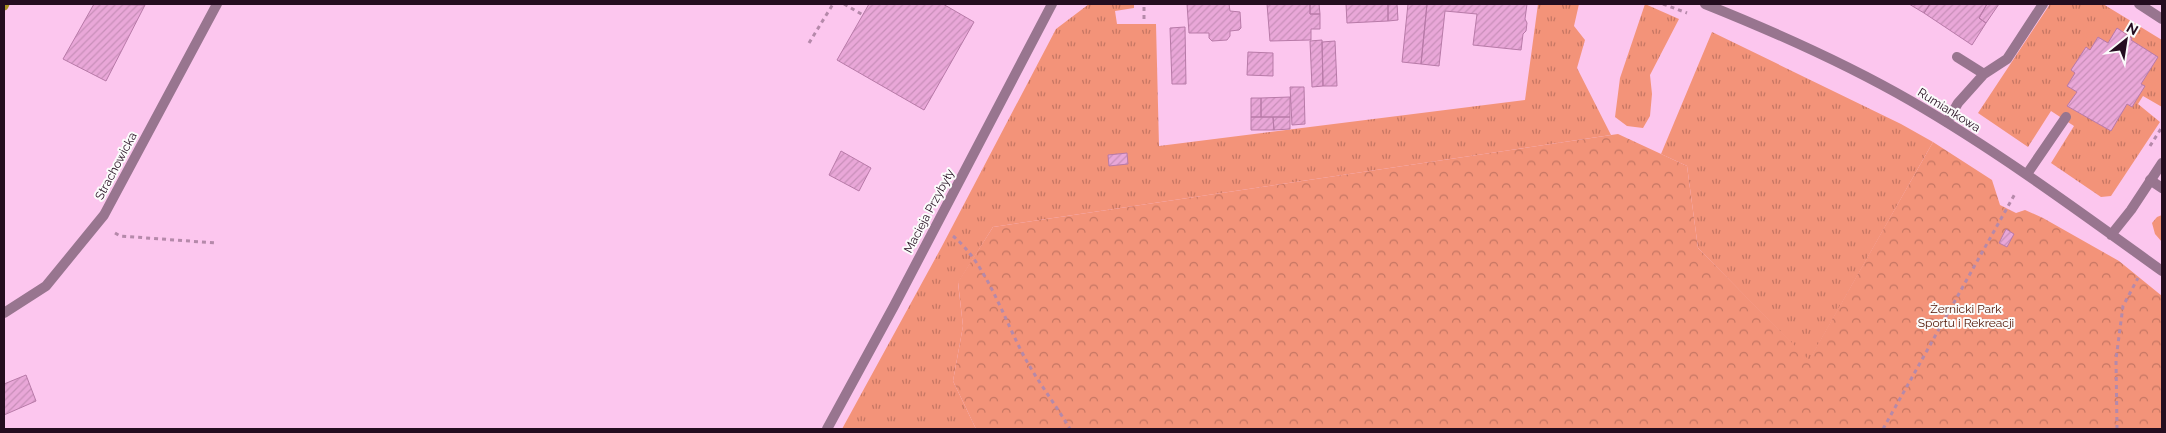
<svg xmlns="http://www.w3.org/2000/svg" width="2166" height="433" viewBox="0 0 2166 433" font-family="Raleway,sans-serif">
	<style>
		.grass { fill: url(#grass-tufts) }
		.forest { fill: url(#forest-crowns) }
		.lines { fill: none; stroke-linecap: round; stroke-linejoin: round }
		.stream { stroke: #aa9220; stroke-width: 9 }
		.building { fill: url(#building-hatch); stroke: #b87aa8 }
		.path { stroke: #b589aa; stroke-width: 3; stroke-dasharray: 4 4; stroke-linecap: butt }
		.service { stroke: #98758f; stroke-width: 10 }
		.minor { stroke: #98758f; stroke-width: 10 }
		.tertiary { stroke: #98758f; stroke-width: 10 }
		.labels { text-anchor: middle; stroke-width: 4; stroke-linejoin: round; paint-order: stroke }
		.street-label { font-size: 12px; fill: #240d1f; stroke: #fbfbfb }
		.park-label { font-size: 12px; fill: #501302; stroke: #fbfbfb }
	</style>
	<defs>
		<pattern id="grass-tufts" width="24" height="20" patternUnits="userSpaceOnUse" patternTransform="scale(1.25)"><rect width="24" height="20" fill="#f39379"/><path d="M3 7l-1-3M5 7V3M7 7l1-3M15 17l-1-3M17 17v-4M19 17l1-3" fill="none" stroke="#c57663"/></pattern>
		<pattern id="forest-crowns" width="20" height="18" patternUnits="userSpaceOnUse" patternTransform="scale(1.25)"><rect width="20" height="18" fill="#f39379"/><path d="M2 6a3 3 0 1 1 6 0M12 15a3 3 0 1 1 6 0" fill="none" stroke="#c57663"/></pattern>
		<pattern id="building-hatch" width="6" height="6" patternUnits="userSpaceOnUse" patternTransform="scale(1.25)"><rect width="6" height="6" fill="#e9a7d8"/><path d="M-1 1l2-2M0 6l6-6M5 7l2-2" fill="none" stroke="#c88fb9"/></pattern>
	</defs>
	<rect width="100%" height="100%" fill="#fcc6ee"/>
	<path class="grass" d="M 1089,4 L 1134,4 L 1134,8 L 1115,11 L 1117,24 L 1156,24 L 1159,146 L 1525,100 L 1538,4 L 1579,4 L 1574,26 L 1585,40 L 1577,68 L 1611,135 L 993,227 L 958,283 L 963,326 L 953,381 L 976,429 L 842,429 L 941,248 L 1056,29 Z
		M 1645,4 L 1679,19 L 1650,75 L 1652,94 L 1650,116 L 1643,128 L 1627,126 L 1615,117 L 1620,78 Z
		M 2050,4 L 2103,4 L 2162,40 L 2162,107 L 2143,96 L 2138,104 L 2160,122 L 2111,196 L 2101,197 L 2051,163 L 2074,126 L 2051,111 L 2028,147 L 1978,113 Z
		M 1712,32 L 1901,124 L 1933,142 L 1809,361 L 1698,248 L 1687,166 L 1661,154 Z
		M 2162,215 L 2162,242 L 2155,234 L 2152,223 L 2157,217 Z"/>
	<path class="forest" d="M 1618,134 L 1687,166 L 1698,248 L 1809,360 L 1933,142 L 1992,180 L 2000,205 L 2016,213 L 2025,210 L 2043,218 L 2119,261 L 2162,296 L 2162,429 L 976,429 L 953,381 L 963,326 L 958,282 L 993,227 Z"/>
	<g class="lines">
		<path class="stream" d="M 4,6 L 5,4"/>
	</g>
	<path class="building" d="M 94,4 L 145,5 L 106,81 L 63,59 Z
		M 869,4 L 943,4 L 974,22 L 924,110 L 837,60 Z
		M 1187,4 L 1229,4 L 1230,11 L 1240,12 L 1241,28 L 1239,30 L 1230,31 L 1230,36 L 1227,40 L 1212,41 L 1209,38 L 1209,33 L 1189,33 Z
		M 1267,4 L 1310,4 L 1310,14 L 1320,14 L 1320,29 L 1311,29 L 1311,40 L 1270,41 Z
		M 1310,4 L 1319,4 L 1320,14 L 1310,14 Z
		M 1346,4 L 1388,4 L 1388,21 L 1347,23 Z
		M 1388,4 L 1397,4 L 1398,20 L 1388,21 Z
		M 1408,4 L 1427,4 L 1421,64 L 1402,62 Z
		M 1427,4 L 1527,4 L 1525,19 L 1527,23 L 1526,31 L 1523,34 L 1521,50 L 1473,45 L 1477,14 L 1445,11 L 1439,66 L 1421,64 Z
		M 1909,4 L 1930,4 L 1924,13 Z
		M 1930,4 L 1987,4 L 1979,18 L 1986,23 L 1972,45 L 1924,13 Z
		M 1987,4 L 1999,4 L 1986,23 L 1979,18 Z
		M 1185,27 L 1186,84 L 1172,84 L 1170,28 Z
		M 2117,28 L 2132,38 L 2131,40 L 2158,57 L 2141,84 L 2145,86 L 2132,107 L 2127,104 L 2111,131 L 2067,106 L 2077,92 L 2067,86 L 2075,73 L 2071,70 L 2086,47 L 2090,50 L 2098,37 L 2108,43 Z
		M 1322,40 L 1323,86 L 1312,87 L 1310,41 Z
		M 1335,41 L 1337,86 L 1323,86 L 1322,42 Z
		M 1248,52 L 1273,53 L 1273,76 L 1247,75 Z
		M 1290,87 L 1304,87 L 1305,124 L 1292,125 Z
		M 1290,97 L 1290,117 L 1261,117 L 1261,98 Z
		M 1251,98 L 1261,98 L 1261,117 L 1251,117 Z
		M 1251,117 L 1273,117 L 1274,130 L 1251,130 Z
		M 1273,117 L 1290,117 L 1290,129 L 1274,130 Z
		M 841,151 L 871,168 L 859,191 L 829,175 Z
		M 1127,153 L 1128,164 L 1109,166 L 1108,155 Z
		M 2006,229 L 2014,234 L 2007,247 L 1999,243 Z
		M 26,375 L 36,401 L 4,415 L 4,384 Z"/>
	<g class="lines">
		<path class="path" d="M 844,4 L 863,15
			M 1663,4 L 1687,13
			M 1144,19 L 1144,4
			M 809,43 L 833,4
			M 2150,146 L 2162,127
			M 115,233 L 120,236 L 216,243
			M 953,236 C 987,264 1004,320 1025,358 C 1038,382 1056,405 1070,429
			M 1883,429 L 2016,192
			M 2117,429 L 2116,359 L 2123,306 L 2138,278"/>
		<path class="service" d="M 2139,4 L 2162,19
			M 1957,57 L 1984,74
			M 1947,122 L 1958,103 L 1984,74 L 2007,59 L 2043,4
			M 2027,174 L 2066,117
			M 2150,180 L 2162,188"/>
		<path class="minor" d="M 1705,4 C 1775,32 1845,63 1911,101 C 1999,152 2080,212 2162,271
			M 2111,235 L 2131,210 L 2162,163
			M 4,313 L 46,286 L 104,215 L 217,4"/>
		<path class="tertiary" d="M 827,429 L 894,306 L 1052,4"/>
	</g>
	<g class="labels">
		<g class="street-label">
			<text transform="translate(1949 110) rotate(32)" y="4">Rumiankowa</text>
			<text transform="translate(116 166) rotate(-62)" y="4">Strachowicka</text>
			<text transform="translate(929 211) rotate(-62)" y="4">Macieja Przybyły</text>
		</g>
		<g class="park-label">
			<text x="1966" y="313">Żernicki Park<tspan x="1966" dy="14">Sportu i Rekreacji</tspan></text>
		</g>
	</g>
	<rect width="2166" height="433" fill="none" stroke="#240d1f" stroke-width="10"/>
	<g transform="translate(2126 40) rotate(30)" stroke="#fbfbfb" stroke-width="4" paint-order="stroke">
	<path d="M0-4L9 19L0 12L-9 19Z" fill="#240d1f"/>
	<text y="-8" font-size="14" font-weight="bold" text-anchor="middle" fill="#240d1f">N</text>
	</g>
</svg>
